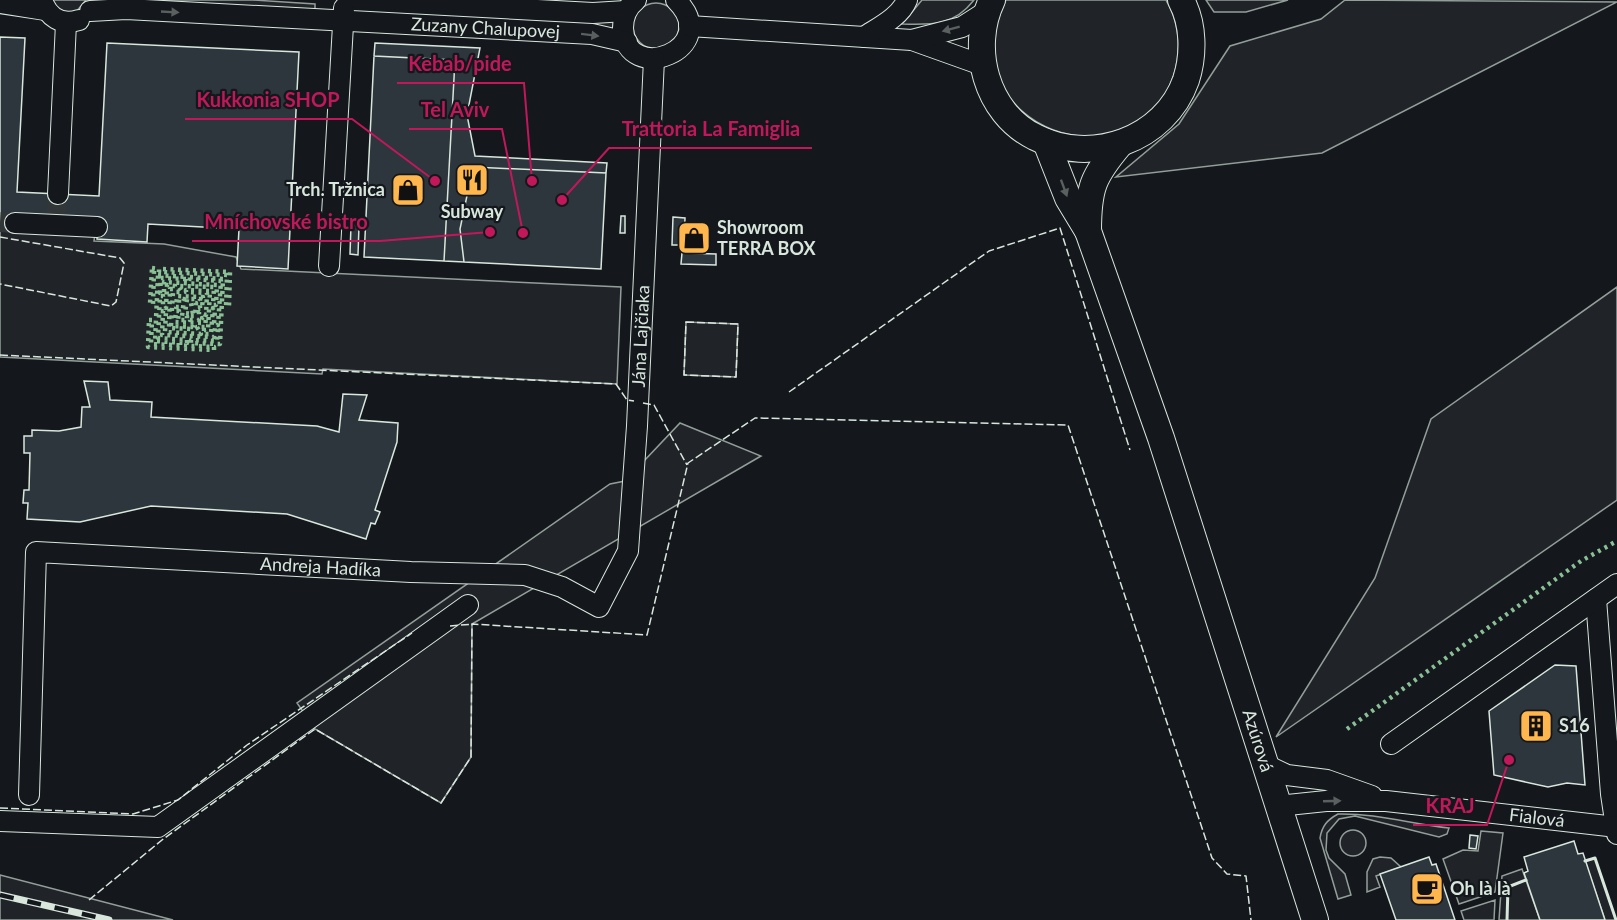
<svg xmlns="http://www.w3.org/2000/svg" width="1617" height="920" viewBox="0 0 1617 920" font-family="Lato,sans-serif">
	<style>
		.green { fill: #202428; stroke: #939e99; stroke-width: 1.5 }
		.building { fill: #2c363c; stroke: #d8e6dc; stroke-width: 1.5 }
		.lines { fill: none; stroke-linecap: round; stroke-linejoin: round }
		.minor-tunnel { stroke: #313739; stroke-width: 20; stroke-dasharray: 20 10; stroke-linecap: butt }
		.minor-casing { stroke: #d8e6dc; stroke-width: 22 }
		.major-casing { stroke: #d8e6dc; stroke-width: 28 }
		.minor { stroke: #14181c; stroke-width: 20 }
		.major { stroke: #14181c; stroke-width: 26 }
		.rail-casing { stroke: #d8e6dc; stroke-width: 7 }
		.rail { stroke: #14181c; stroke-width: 4.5; stroke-dasharray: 14; stroke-linecap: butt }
		.hedge { stroke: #8ac095; stroke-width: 4.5; stroke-dasharray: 3 4.5; stroke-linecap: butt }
		.fence { stroke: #d8e6dc; stroke-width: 1.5; stroke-dasharray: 8 3; stroke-linecap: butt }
		.wall { stroke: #d8e6dc; stroke-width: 3 }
		.oneway { fill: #59605f }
		.labels { text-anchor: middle; stroke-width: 4.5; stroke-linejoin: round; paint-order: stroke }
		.street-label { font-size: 18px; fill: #d8e6dc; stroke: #14181c }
		.poi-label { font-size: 18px; font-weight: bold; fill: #d8e6dc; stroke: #14181c; text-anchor: start }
		.leader { fill: none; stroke: #c2185b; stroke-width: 2 }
		.callout-dot { fill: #c2185b; stroke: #14181c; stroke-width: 2 }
		.callout-label { font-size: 20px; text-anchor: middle; font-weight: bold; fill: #c2185b; stroke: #14181c; stroke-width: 4.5; stroke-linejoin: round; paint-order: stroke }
	</style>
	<rect width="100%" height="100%" fill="#14181c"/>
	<path class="green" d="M 50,0 L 86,0 L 76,12 L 62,13 Z
		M 105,0 L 253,0 L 315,4 L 315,13 L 105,4 Z
		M 922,0 L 974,0 C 954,26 932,25 902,24 Z
		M 1006,0 L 1166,0 C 1179,21 1181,48 1175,71 C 1139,195 943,128 1006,0 Z
		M 1206,0 L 1288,0 L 1246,12 L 1214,12 Z
		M 1345,0 L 1617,2 L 1322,153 L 1116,177 L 1179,124 L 1230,46 L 1321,19 Z
		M633 26a23 23 0 1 1 46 0a23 23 0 1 1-46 0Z
		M 365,6 L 455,10 L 454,21 L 365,14 Z
		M 474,11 L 614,17 L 613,31 L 474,22 Z
		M 0,229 L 95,234 L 94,241 L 164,244 L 236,257 L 241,269 L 621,287 L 617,384 L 323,369 L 322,374 L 0,357 Z
		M 1617,287 L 1617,500 L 1276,737 L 1375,578 L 1431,419 Z
		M 686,322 L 738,324 L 736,377 L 684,375 Z
		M 680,423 L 761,456 L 472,624 L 471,757 L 441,803 L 315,729 L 297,703 L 610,484 L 625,481 Z
		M 1338,814 C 1375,813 1412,824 1449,828 L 1447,834 L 1439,837 L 1355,816 L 1339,819 L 1327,833 L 1326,850 L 1329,858 L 1345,874 L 1351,895 L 1338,899 L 1320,838 C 1322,826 1327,820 1338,814 Z
		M1340 843a13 13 0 1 1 26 0a13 13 0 1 1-26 0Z
		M 1481,831 L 1503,833 L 1495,892 L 1459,904 L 1443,859 L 1463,850 L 1478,851 Z
		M 1380,857 L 1391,858 L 1401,867 L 1376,876 L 1380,887 L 1367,892 L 1367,872 L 1373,859 Z
		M 1595,858 L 1616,920 L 1605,920 L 1585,861 Z
		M 1522,869 L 1540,920 L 1499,920 L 1502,876 Z
		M 0,875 L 173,920 L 0,920 Z
		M 1495,900 L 1494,920 L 1464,920 L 1461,911 Z"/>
	<path class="building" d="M 0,37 L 25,38 L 17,192 L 58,194 L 56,219 L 15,230 L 0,229 Z
		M 107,43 L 299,52 L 288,269 L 237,266 L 239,229 L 148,224 L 147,242 L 97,239 L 98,222 L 56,219 L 58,194 L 99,196 Z
		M 375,43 L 480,48 L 467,115 L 475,156 L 607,163 L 606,173 L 473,167 L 460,229 L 464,262 L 444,261 L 455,60 L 374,56 Z
		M 374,56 L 455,60 L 444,261 L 364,257 Z
		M 473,167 L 606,173 L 601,269 L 464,262 L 460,229 Z
		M 621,216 L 625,216 L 625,233 L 620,233 Z
		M 673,217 L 685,218 L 684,245 L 672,245 Z
		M 351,225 L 359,226 L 358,255 L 350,254 Z
		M 682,253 L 716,254 L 716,265 L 681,264 Z
		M 84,381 L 108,382 L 110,400 L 152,402 L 151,417 L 317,426 L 339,432 L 343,394 L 367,395 L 359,420 L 398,423 L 397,442 L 375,510 L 380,512 L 375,524 L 371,523 L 366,539 L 287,514 L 151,506 L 80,522 L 27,519 L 28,503 L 23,503 L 24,490 L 29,490 L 30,453 L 24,453 L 24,436 L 32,436 L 32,430 L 59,431 L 81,427 L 82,407 L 90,407 Z
		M 1555,665 L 1576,666 L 1585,785 L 1567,783 L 1548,787 L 1494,775 L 1489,711 Z
		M 1470,835 L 1478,836 L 1476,849 L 1469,848 Z
		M 1574,841 L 1578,854 L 1583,853 L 1605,920 L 1540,920 L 1524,873 L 1528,871 L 1524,857 Z
		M 1429,857 L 1432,865 L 1436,864 L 1455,920 L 1396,920 L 1380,874 Z"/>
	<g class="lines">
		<path class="minor-tunnel" d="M 56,219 L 58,194
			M 0,222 L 15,223"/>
		<g class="minor-casing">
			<g id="minor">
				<path d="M 42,0 C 48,17 61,26 79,20"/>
				<path d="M 352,0 L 593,13 L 626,11"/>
				<path d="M 636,0 C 627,7 623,17 623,28 C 625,87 725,49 676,0"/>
				<path d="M 0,3 L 45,10"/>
				<path id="s1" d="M 90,11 L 126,9 L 592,34 L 627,42"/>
				<path d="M 689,26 L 912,40 L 982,65"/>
				<path d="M 864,37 C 879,27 900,17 907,0"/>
				<path d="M 912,40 L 962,27 L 987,11"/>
				<path d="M 58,194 L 66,23"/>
				<path d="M 15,223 L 97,227"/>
				<path d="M 329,266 L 344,8"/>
				<path d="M 1596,599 L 1611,794 L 1617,834"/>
				<path d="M 1391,744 L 1617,584"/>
				<path d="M 1262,763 L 1287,775 L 1327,780 L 1372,796"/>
				<path id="s2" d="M 29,795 L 36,552 L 411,572 L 525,575 L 562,587 L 599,607 L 628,551 L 637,426 L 654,59"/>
				<path id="s3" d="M 1278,806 L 1326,801 L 1386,801 L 1617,827"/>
				<path d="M 0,821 L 158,827 L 468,605"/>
			</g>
		</g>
		<g class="major-casing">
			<g id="major">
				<path d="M 992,0 C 969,48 986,113 1035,137 C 1091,166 1165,140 1186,80 C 1194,55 1194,24 1181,0"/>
				<path id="s4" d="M 1046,142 L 1068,198 L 1088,231 L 1161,438 L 1315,920"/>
				<path d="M 1088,231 C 1088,188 1093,176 1120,144"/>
			</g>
		</g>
		<use href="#minor" class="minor"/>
		<use href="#major" class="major"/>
		<g class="rail-casing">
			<path id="rail" d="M 0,895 L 109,920"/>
		</g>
		<use href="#rail" class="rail"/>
		<path class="hedge" d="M 152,268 L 159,269 L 159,272 L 154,271 L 153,304 L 150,304 Z
			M 163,269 L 230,272 L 229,306 L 226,306 L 227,275 L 163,272 Z
			M 158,275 L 186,277 L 186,279 L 161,278 L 160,293 L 164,293 L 164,282 L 217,285 L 216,305 L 213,305 L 214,287 L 178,286 L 182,292 L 173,292 L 171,326 L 193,327 L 193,329 L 169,328 L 170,289 L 175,289 L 175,286 L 167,285 L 166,308 L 163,307 L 163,296 L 160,296 L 158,338 L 187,340 L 187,343 L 155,341 Z
			M 190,277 L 223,279 L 220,344 L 191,343 L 191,340 L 217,341 L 218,328 L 215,328 L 214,337 L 162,335 L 163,311 L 166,311 L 165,332 L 201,334 L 197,327 L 205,327 L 206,318 L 202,318 L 202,323 L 175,322 L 176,311 L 179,311 L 178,320 L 187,320 L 187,316 L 182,316 L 184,299 L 179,299 L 179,307 L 176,307 L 177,296 L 203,297 L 202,308 L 200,308 L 200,299 L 187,299 L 185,313 L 193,314 L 191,303 L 196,303 L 195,316 L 190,316 L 190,320 L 199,320 L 199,312 L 206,315 L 207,293 L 186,292 L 186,290 L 210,291 L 208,330 L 204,330 L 204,334 L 211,334 L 213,308 L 215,309 L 214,325 L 218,325 L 221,281 L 190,279 Z
			M 149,320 L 152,320 L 151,344 L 214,347 L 214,350 L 148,347 Z
			M 1347,729 L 1581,561 L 1617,541"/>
		<path class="fence" d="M 0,237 L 120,258 L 124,263 L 116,302 L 111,306 L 0,284
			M 686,322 L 738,324 L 736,377 L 684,375 Z
			M 0,355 L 616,384 L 627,400 L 634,401
			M 789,392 L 989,251 L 1060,228 L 1130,450
			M 643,403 L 654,405 L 687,465
			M 450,626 L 474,624
			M 0,808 L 133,814 L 178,800 L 247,745 L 412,633
			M 89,900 L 162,840 L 315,729 L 441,803 L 471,757 L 472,624 L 647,635 L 688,463 L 755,418 L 1068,425 L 1212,858 L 1227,874 L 1246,876 L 1251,920"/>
		<path class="wall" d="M 1585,861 L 1595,858 L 1616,920
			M 1507,920 L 1508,887 L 1526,880"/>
	</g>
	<defs><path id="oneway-solid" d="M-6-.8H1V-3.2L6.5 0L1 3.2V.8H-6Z" transform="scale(1.5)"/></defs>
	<g class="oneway">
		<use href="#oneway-solid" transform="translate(170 12) rotate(3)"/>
		<use href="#oneway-solid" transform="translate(951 29) rotate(165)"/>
		<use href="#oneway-solid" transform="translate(590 35) rotate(7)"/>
		<use href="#oneway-solid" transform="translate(1064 188) rotate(70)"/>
		<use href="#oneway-solid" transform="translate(1332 801) rotate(-2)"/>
	</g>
	<defs>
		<g id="restaurant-square" transform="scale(1.725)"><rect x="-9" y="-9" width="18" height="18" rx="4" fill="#ffb74d" stroke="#14181c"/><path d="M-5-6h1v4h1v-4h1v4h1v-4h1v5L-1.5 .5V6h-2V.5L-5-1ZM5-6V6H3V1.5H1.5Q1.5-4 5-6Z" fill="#111"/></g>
		<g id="shop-square" transform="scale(1.725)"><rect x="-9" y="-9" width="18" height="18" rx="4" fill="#ffb74d" stroke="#14181c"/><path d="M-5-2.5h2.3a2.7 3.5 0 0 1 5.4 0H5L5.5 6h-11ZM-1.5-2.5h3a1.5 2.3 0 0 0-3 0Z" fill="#111"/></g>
		<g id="building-square" transform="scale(1.725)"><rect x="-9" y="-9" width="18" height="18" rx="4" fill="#ffb74d" stroke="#14181c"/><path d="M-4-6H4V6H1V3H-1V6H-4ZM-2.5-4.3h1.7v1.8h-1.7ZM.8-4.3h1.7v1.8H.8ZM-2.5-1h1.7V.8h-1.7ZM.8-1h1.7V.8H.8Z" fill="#111"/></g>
		<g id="cafe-square" transform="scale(1.725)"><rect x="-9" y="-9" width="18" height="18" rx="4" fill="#ffb74d" stroke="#14181c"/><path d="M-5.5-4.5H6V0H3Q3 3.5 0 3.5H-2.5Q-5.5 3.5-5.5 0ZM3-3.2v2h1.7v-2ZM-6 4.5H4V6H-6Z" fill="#111"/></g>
	</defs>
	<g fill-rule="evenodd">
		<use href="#restaurant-square" x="472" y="180"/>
		<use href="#shop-square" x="408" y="190"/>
		<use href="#shop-square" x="694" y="238"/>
		<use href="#building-square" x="1536" y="726"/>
		<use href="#cafe-square" x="1427" y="889"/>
	</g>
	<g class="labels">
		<g class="street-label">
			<text dy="6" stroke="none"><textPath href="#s1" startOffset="396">Zuzany Chalupovej</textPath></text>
			<text dy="6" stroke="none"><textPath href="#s2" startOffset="1092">Jána Lajčiaka</textPath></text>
			<text dy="6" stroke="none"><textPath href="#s2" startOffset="528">Andreja Hadíka</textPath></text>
			<text dy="6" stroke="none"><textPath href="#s4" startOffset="636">Azúrová</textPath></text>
			<text dy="6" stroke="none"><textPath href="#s3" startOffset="260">Fialová</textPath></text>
		</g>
		<g class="poi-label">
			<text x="385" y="196" text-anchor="end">Trch. Tržnica</text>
			<text x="472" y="218" text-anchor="middle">Subway</text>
			<text x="717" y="234">Showroom<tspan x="717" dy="21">TERRA BOX</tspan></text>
			<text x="1559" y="732">S16</text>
			<text x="1450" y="895">Oh là là</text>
		</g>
	</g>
	<path class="leader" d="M532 181L524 83H397M435 181L352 119H185M523 233L502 129H409M562 200L609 148H812M490 232L380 241H192M1509 760L1487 825H1413"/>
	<g class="callout-dot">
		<circle cx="532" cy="181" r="6"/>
		<circle cx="435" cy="181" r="6"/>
		<circle cx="523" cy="233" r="6"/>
		<circle cx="562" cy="200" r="6"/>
		<circle cx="490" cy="232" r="6"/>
		<circle cx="1509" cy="760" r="6"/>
	</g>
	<g class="callout-label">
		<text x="460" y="71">Kebab/pide</text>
		<text x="268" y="107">Kukkonia SHOP</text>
		<text x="455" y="117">Tel Aviv</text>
		<text x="711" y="136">Trattoria La Famiglia</text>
		<text x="286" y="229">Mníchovské bistro</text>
		<text x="1450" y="813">KRAJ</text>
	</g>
</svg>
